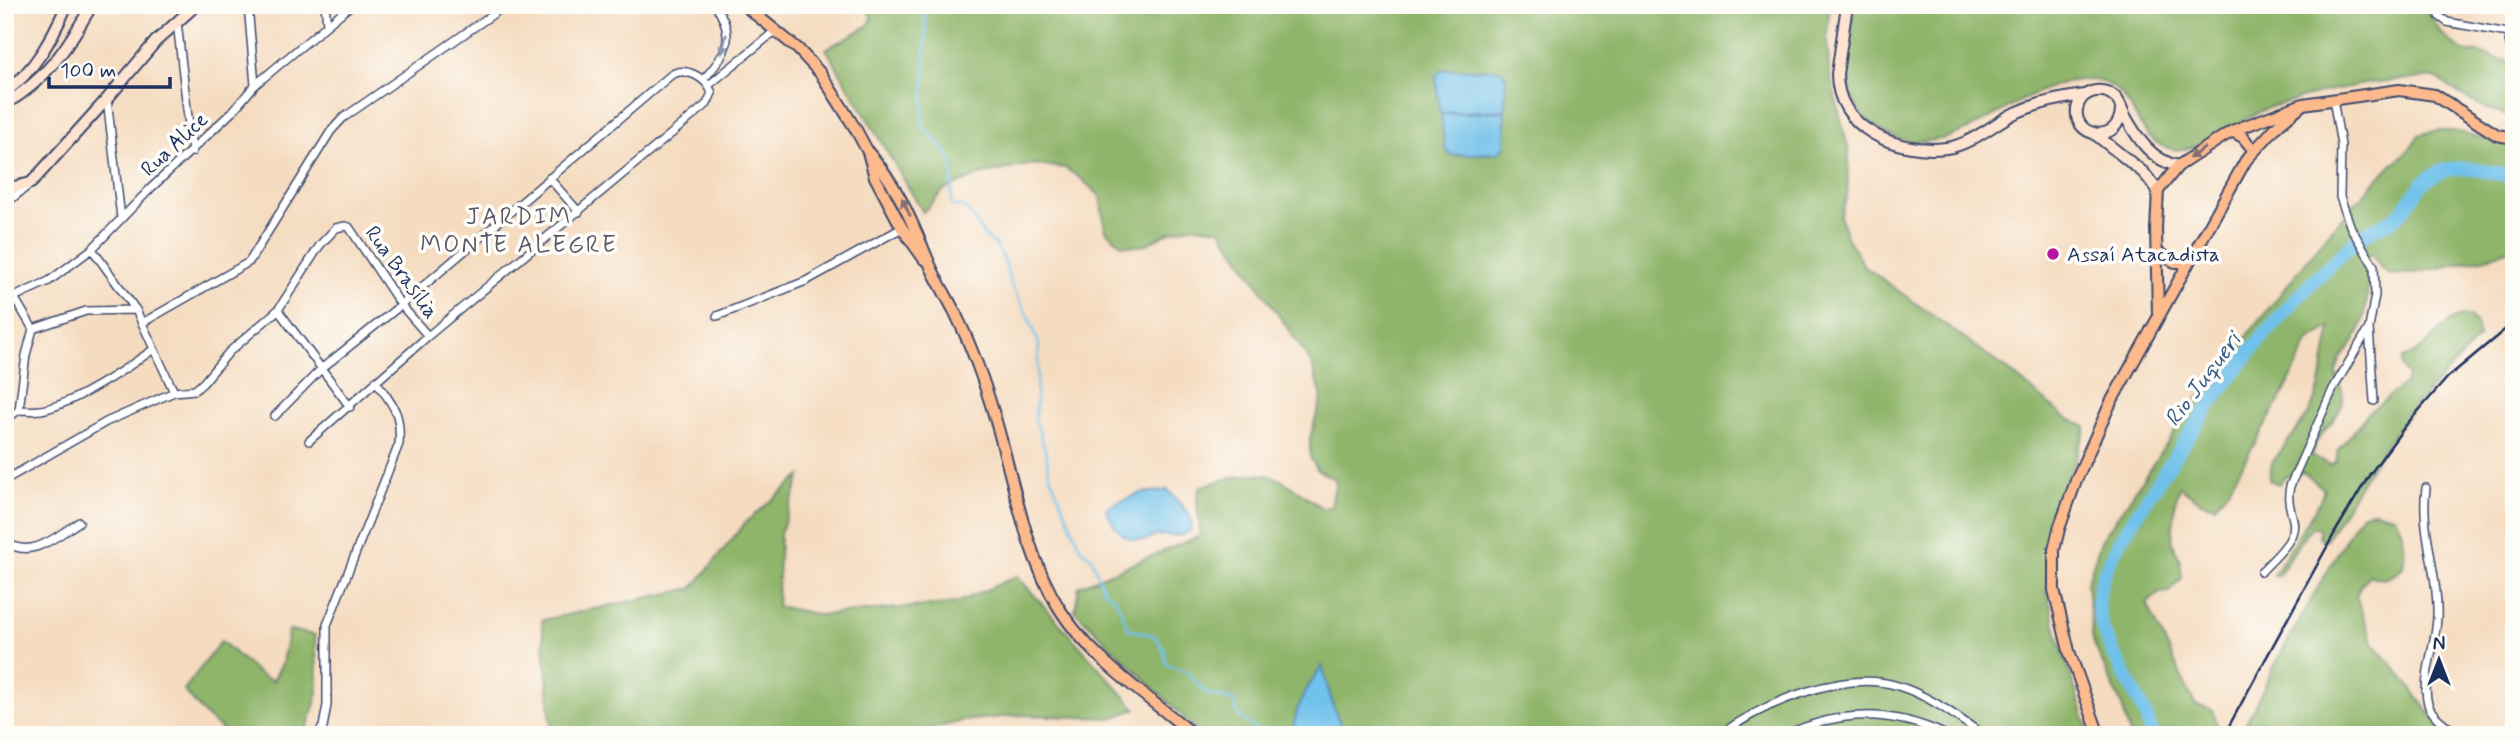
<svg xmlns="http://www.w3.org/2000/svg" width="2519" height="740" viewBox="0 0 2519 740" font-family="Mynerve,sans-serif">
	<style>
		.forest { fill: #8fb56a; stroke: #557264; stroke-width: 2 }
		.water { fill: #70c1eb; stroke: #4678a4; stroke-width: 2 }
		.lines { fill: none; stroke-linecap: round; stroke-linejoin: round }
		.stream { stroke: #70c1eb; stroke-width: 2.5 }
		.river { stroke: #70c1eb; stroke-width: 14 }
		.street-casing { stroke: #3c496d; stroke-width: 10 }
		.secondary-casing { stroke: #3c496d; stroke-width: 14 }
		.primary-casing { stroke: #3c496d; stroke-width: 14 }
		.street { stroke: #fff; stroke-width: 7 }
		.secondary { stroke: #fee3d1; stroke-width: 10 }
		.primary { stroke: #fcba8d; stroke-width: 10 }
		.rail { stroke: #1b2f5e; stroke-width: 2.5 }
		.oneway { fill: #8d97ae }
		.oneway2 { fill: #806e73 }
		.poi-dot { fill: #b5179e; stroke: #fdfcf7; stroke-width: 2.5 }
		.labels { text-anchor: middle; stroke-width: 7; stroke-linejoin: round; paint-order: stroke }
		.street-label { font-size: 21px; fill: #1b2f5e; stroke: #fdfcf7 }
		.poi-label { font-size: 21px; fill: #1b2f5e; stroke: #fdfcf7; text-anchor: start }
		.water-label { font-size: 23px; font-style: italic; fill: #355b88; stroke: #fdfcf7 }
		.quarter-label { font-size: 24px; letter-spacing: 2px; fill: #595868; stroke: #fdfcf7 }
	</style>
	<rect width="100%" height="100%" fill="#fdfcf7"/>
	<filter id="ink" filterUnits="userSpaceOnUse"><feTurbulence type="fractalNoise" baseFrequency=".0143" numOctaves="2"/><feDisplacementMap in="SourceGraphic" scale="14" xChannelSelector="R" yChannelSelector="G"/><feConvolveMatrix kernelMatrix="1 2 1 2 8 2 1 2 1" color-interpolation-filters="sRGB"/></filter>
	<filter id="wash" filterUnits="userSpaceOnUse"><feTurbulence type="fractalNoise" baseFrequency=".00686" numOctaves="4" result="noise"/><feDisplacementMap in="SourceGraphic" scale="28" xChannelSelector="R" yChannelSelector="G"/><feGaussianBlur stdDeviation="1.57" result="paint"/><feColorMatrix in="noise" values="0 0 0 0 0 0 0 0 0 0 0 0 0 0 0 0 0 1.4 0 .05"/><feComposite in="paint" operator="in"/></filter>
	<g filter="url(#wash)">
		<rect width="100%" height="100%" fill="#f5dbbf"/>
		<path class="forest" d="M 865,5 L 1830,5 L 1827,33 L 1829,71 L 1849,152 L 1847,197 L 1840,216 L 1846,235 L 1864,266 L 2008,370 L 2063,416 L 2086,427 L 2051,531 L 2046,563 L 2047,592 L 2058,637 L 2090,735 L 1202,735 L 1075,611 L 1079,586 L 1200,536 C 1201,520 1193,502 1200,487 C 1221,480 1254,469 1276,478 C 1292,485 1308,498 1322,508 L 1331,507 L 1336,480 L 1318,470 L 1310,458 L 1310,438 L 1322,397 L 1312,364 L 1220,229 L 1194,226 L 1172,231 L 1143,246 L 1122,245 L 1105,230 L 1100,196 L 1083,180 L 1065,168 L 1033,164 L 979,175 L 944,190 L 923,212 L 826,49 L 868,26 L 872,18 Z
			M 1855,5 L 2429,5 C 2428,21 2450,46 2465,51 C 2470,53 2477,52 2482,54 C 2494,56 2501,62 2514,61 L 2514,117 C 2495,113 2476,105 2460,94 C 2453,90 2442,80 2434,78 C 2427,77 2419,79 2412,79 C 2373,81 2336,88 2298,99 C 2287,103 2274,105 2263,110 C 2238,122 2199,154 2172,149 C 2127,140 2141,76 2081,80 C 2013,84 1949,173 1880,130 C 1835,103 1849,49 1855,5 Z
			M 2439,130 L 2459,132 L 2514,145 L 2514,247 L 2487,258 L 2414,273 L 2392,275 L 2382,269 L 2371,253 L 2364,260 C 2370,289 2369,316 2353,343 C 2347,352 2339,357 2337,370 C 2335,386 2350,391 2339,411 C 2330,429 2316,433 2312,456 L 2331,465 L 2337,460 L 2337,451 L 2369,412 L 2405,384 L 2408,375 L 2402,367 L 2402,360 C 2411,355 2419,350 2427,344 C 2441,331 2448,315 2469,316 L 2476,324 L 2479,337 L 2416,405 L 2384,446 L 2327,538 L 2324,540 L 2319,537 L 2319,528 L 2313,527 L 2306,533 L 2278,576 L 2273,576 L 2320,501 L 2324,489 L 2303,472 L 2284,477 L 2279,484 L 2269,480 L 2272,463 L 2310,412 L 2320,385 L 2331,327 L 2309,340 L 2284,393 L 2229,488 L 2215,506 L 2201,502 L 2180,487 L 2175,502 L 2172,541 L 2180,561 L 2182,578 L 2170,592 L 2158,593 L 2147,604 L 2195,705 L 2213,710 L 2217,725 L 2212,735 L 2130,735 L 2122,706 L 2093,642 L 2087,583 L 2101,541 L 2197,399 L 2332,229 L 2380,176 L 2409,150 L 2419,135 Z
			M 801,476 L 780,534 L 777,606 L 820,615 L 957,603 L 1017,576 L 1136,709 L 1111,718 L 1020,715 L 963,721 L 906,735 L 552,735 L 542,620 L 693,588 L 746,522 Z
			M 2374,511 L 2394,516 C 2405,533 2406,547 2403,567 C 2391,578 2384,582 2369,575 L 2360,586 L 2356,596 L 2373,643 L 2401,675 L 2426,709 L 2455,735 L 2240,735 L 2279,657 L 2354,524 L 2363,513 Z
			M 289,630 L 315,635 L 318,693 L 305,735 C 283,735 241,740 223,730 C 207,720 196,704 184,690 L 221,641 L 260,675 L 273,681 L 282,663 Z"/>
		<path class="water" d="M 1446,69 L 1501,70 L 1506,76 L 1505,110 L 1440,113 L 1436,76 L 1440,71 Z
			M 1505,111 L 1505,146 L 1498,153 L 1451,155 L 1445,149 L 1441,114 Z
			M 1168,490 L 1188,512 L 1192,522 L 1190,531 C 1175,540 1170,533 1157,536 C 1153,536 1150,539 1146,540 C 1124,543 1113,527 1106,509 L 1109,506 L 1141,493 Z
			M 1322,666 L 1334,709 L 1345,735 L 1293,735 C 1293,709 1307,687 1322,666 Z"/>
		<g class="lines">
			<path class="stream" d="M 917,5 L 924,15 L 926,27 L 923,126 C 931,136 947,149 951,161 C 956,175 949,191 952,206 L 963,207 L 970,213 L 985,237 L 996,245 L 1005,262 L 1010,282 L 1029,318 L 1039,344 L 1035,418 L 1046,453 L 1049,473 L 1081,549 L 1091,556 L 1104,591 L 1115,598 L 1129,629 L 1155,636 L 1164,650 L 1166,664 L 1186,671 L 1206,693 L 1234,701 L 1238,715 L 1255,729 L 1258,735"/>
			<path class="river" d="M 2152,735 C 2142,693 2097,641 2098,603 C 2098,570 2129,526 2147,499 C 2201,414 2259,331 2333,262 C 2343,253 2353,241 2365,234 C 2375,228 2387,224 2397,216 C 2416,201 2414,180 2446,170 C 2466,164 2493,174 2514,177"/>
		</g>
	</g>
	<g filter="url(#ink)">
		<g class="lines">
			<g class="street-casing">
				<path id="street" d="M 248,5 L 255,85
					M 325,5 L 327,24
					M 2436,5 L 2439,16 L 2447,22 L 2508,33
					M 177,22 L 192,152
					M 2514,24 L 2508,33 L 2510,46 L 2514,49
					M 703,80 C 727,54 737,36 715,5
					M 709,85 L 775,31
					M 107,99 L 121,218
					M 549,178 L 579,212
					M 5,204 L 29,185
					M 92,249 L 136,310 L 174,392
					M 14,297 L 49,281 L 92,249 L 151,188 L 232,112 L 255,85 L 351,5
					M 14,297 L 33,329
					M 278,310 L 350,407
					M 717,316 L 806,281 L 902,228
					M 142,323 L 249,262 L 331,131 L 343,118 L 506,5
					M 2369,328 L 2374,401
					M 19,410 C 26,410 34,411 41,410 C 73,405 127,368 154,349
					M 275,416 L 321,369 L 401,305 L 671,75 C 685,66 706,77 712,93 L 707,104 L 428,336 L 309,441
					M 5,420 L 19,410 L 26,355 L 33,329 L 86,311 L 136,310
					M 5,480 L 106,422 L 174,392 L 195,390 L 203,383 L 229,352 L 278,310 L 320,245 L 336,228 L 345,226 L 349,227 L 401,305 L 428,336
					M 2426,488 C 2420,532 2439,574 2437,618 C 2436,643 2421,681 2428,704 C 2432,717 2448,726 2458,735
					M 5,541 C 30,561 57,536 79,522
					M 2261,572 C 2273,558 2298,540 2293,520 C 2290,507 2287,499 2290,486 L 2333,389 L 2369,328 L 2375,295 L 2374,266 L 2351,228 L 2340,197 L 2341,145 L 2333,99
					M 1037,732 L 1039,735
					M 1145,733 L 1147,735
					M 317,735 L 323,727 L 327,705 L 327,625 L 399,444 C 401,412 394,407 376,381
					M 1720,735 C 1763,703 1844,669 1898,686 C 1930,696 1956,716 1983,735
					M 1785,735 C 1840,710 1891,709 1946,735"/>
			</g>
			<g class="secondary-casing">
				<path id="secondary" d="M 1847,5 L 1837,74 C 1837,129 1898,154 1946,148 C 1970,145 1992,125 2013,114 C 2037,103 2059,98 2085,95
					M 5,92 C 35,71 52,38 67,5
					M 5,104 C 48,79 68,46 92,5
					M 2121,108 C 2121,145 2073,139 2077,109 C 2080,91 2102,85 2115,97 C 2120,102 2122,109 2125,116 C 2138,139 2151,160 2178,166
					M 2095,134 L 2144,173 L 2158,191
					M 5,189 L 31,183 L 107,99 L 156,41 L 196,5"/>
			</g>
			<g class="primary-casing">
				<path id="primary" d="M 744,5 L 798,49 L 821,74 L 855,128 L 868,152 L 875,177 L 902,228 L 924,259
					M 2232,131 L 2243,137 L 2254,151
					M 868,152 C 899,186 913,225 931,267 C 939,285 950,301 958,319 C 973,350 985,384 995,418 C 1014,481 1024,551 1059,608 C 1091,660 1148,696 1194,735
					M 2158,253 L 2175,262 L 2189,262
					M 2158,315 L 2156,229 L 2158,191 L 2178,166 L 2232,131 L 2303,104 L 2399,90 L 2435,95 L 2497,135 L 2514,138
					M 2099,735 L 2069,651 L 2054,590 L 2054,550 L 2059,529 L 2077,478 L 2111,402 L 2246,160 L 2279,124 L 2303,104"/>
			</g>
			<use href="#street" class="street"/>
			<use href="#secondary" class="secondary"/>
			<use href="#primary" class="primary"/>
			<path class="rail" d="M 2224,735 L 2334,534 L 2370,474 L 2406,425 L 2448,377 L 2514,322"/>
		</g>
		<defs><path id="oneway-solid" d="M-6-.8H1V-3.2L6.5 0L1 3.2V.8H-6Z" transform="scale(1.75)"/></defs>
		<use class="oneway" href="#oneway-solid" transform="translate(724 44) rotate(104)"/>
		<g class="oneway2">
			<use href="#oneway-solid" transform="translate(2197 153) rotate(147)"/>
			<use href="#oneway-solid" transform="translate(906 207) rotate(-115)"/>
		</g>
	</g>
	<circle class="poi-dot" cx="2053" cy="254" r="7"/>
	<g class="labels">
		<g class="street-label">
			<text transform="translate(174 144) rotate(-43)" y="7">Rua Alice</text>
			<text transform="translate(402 272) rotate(54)" y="7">Rua Brasília</text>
		</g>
		<g class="poi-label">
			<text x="2067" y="261">Assaí Atacadista</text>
		</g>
		<g class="water-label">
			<text transform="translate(2202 379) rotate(-53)" y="8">Rio Juqueri</text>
		</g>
		<g class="quarter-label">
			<text x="519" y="224">JARDIM<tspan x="519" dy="28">MONTE ALEGRE</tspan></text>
		</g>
	</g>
	<rect width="2519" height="740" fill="none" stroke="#fdfcf7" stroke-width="28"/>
	<g transform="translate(2439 660)" stroke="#fdfcf7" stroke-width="5" paint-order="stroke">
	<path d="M0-5L12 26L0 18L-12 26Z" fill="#1b2f5e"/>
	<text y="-10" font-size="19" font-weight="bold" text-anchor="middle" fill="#1b2f5e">N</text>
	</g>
	<path d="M49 77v10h121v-10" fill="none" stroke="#1b2f5e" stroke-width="3.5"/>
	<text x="60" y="77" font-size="21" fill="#1b2f5e" stroke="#fdfcf7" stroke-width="5" paint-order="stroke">100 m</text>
</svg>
